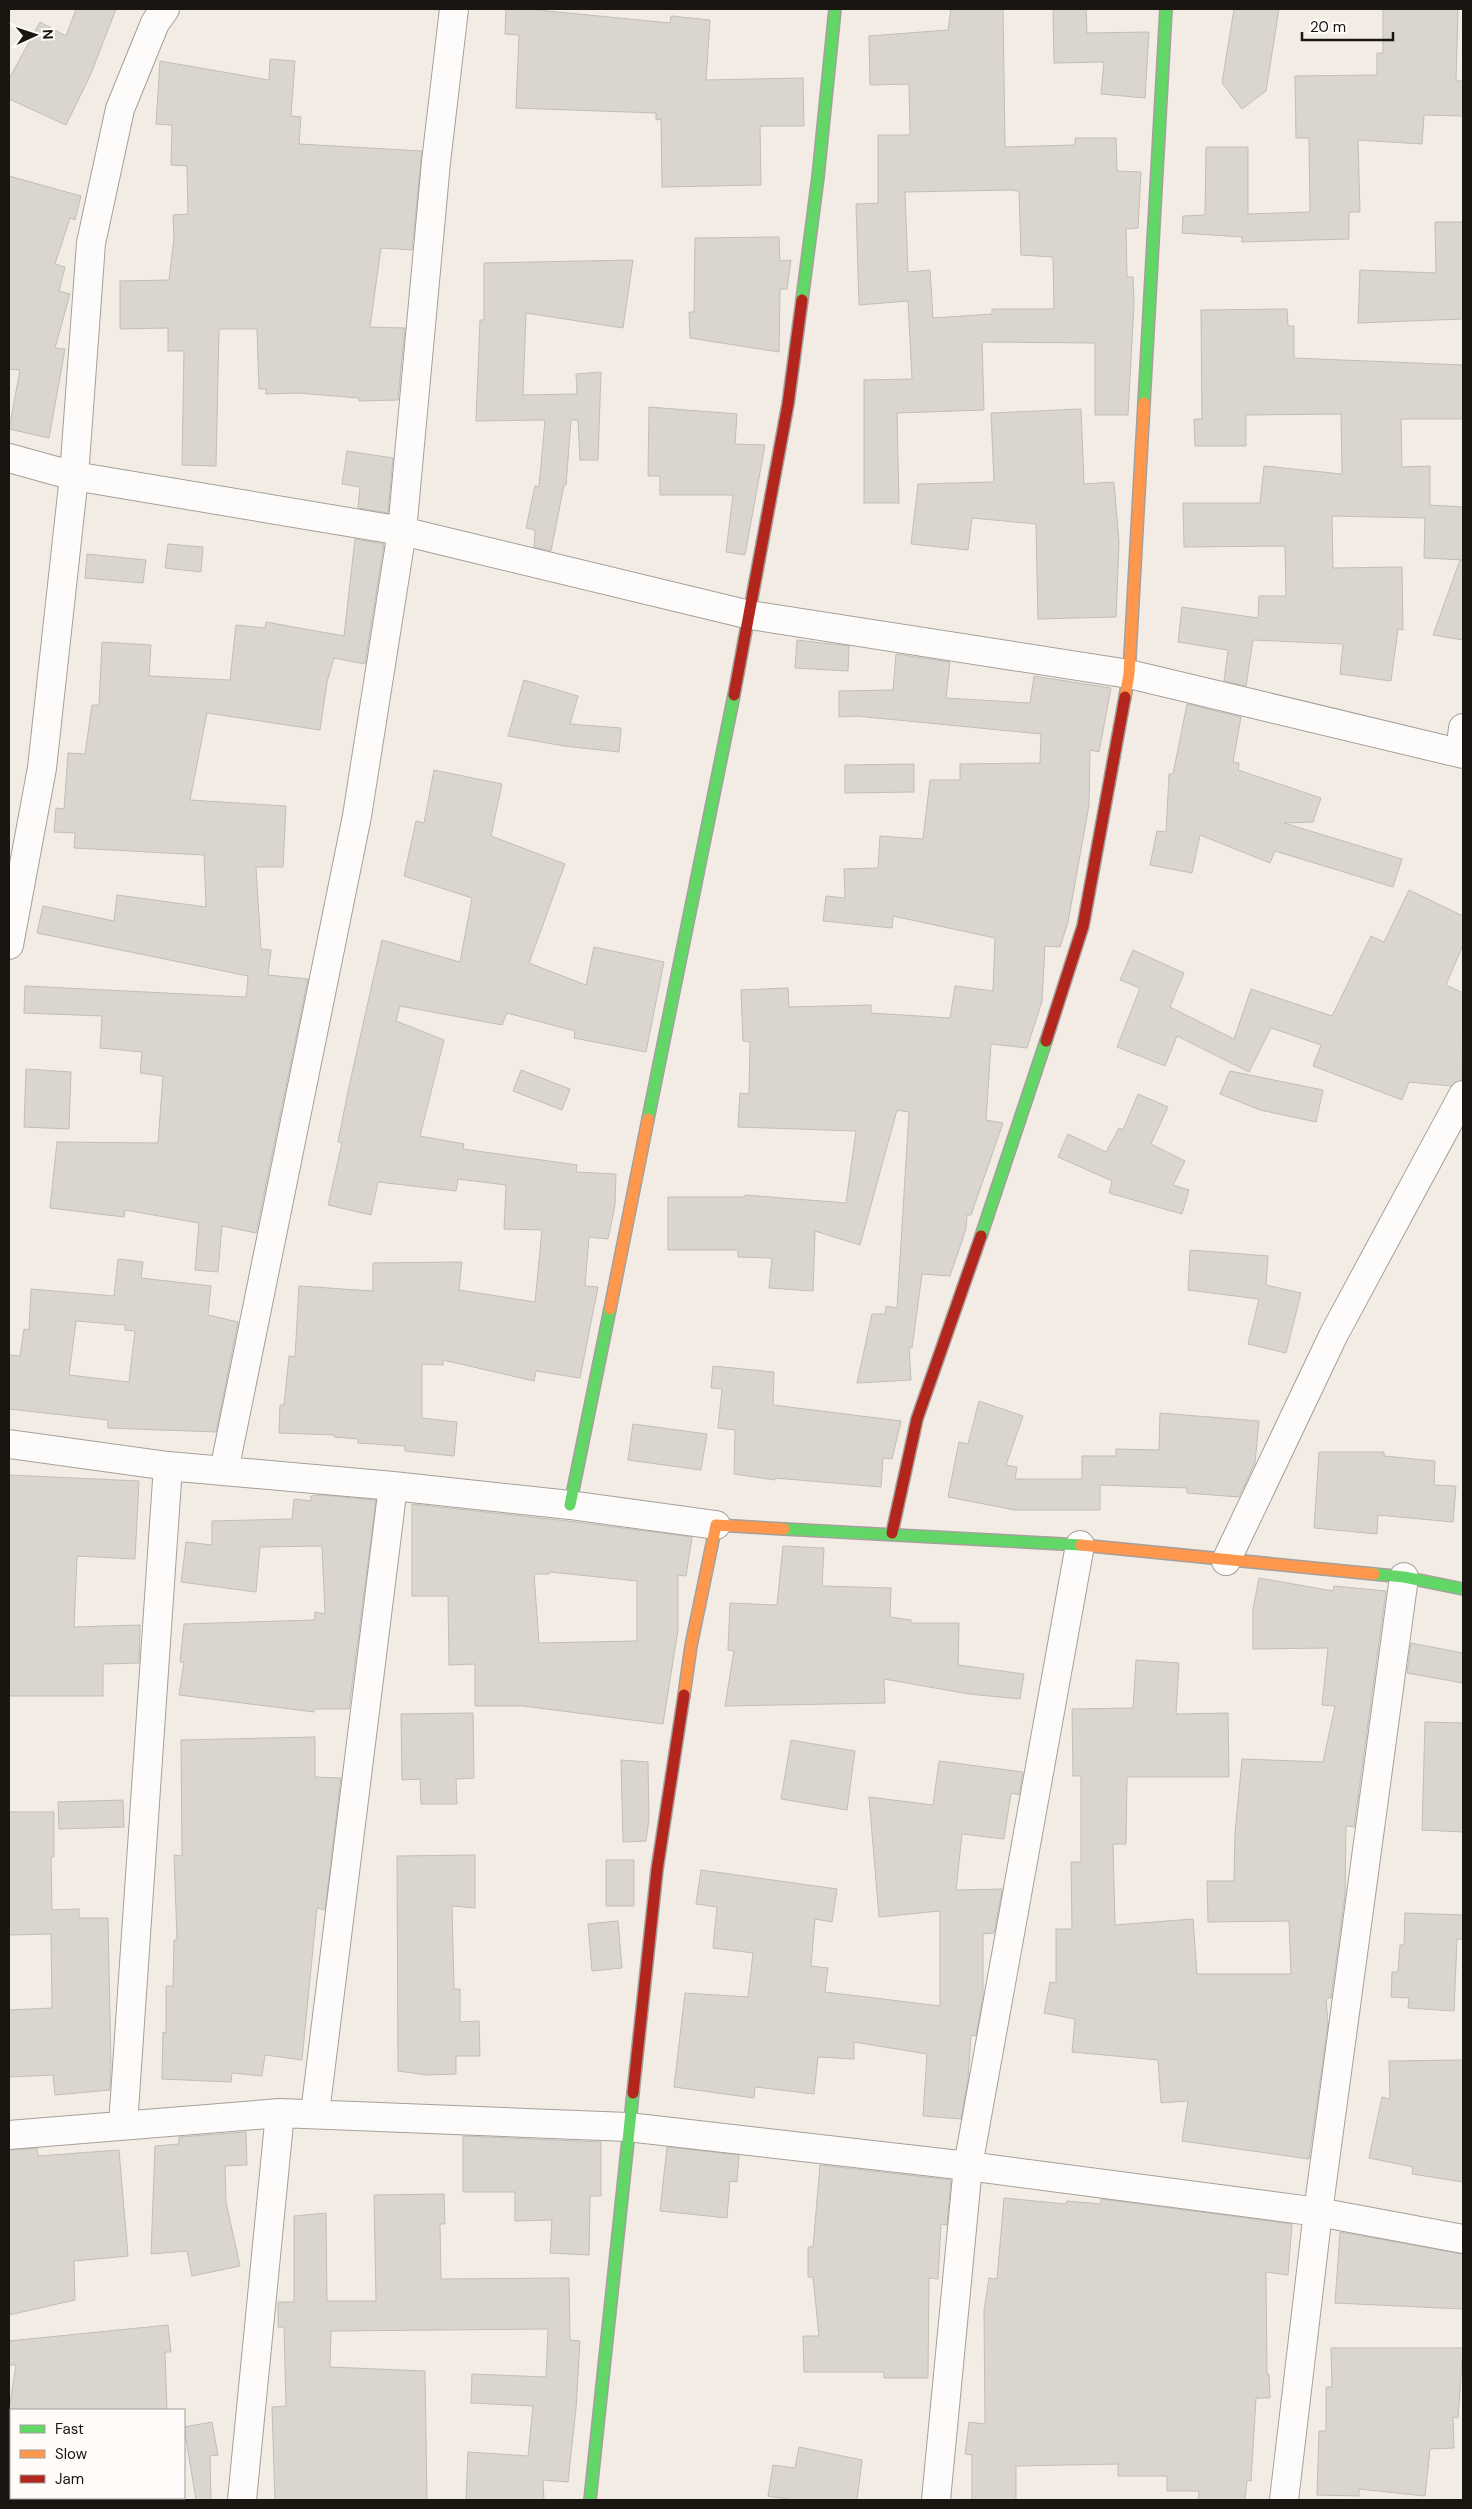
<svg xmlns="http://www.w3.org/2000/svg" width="1472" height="2509" viewBox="0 0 1472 2509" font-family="'DM Sans',sans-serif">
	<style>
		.building { fill: #dad5cf; stroke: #c2bdb7; fill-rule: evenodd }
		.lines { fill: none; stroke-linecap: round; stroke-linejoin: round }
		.street-casing { stroke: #a5a09b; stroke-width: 30 }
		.fast-casing { stroke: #a5a09b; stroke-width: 14 }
		.slow-casing { stroke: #a5a09b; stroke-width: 14 }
		.jam-casing { stroke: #a5a09b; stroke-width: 14 }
		.street { stroke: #fdfcfb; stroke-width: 28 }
		.fast { stroke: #63d668; stroke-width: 11 }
		.slow { stroke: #ff974d; stroke-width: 11 }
		.jam { stroke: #b3261e; stroke-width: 11 }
	</style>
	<rect width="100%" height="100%" fill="#f2ece5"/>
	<path class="building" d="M 76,9 L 116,9 L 90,76 L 66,125 L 9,99 L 9,79 L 40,22 L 66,36 Z
		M 506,9 L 527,9 L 670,23 L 671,16 L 710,20 L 706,80 L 803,78 L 804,126 L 760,126 L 761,185 L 662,187 L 661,119 L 656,120 L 656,113 L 516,108 L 519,35 L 505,34 Z
		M 951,9 L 1003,9 L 1005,147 L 1075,145 L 1075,138 L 1116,138 L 1117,171 L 1141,172 L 1138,228 L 1126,229 L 1127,277 L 1133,277 L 1134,304 L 1128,415 L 1095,415 L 1095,343 L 982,342 L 984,410 L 897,413 L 899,503 L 864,503 L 864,380 L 912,379 L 908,301 L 859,305 L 856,204 L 878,203 L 878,135 L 910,135 L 909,84 L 870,85 L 869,36 L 948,30 ZM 1009,190 L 1019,191 L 1021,255 L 1053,257 L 1054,309 L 992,309 L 992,314 L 933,318 L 930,270 L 908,272 L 905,192 Z
		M 1053,9 L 1086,9 L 1087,33 L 1149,32 L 1145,98 L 1101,94 L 1104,62 L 1054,63 Z
		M 1234,9 L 1279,9 L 1266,91 L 1242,109 L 1222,83 Z
		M 1383,9 L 1458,9 L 1456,81 L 1463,81 L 1463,116 L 1424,115 L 1422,144 L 1358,140 L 1360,212 L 1349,212 L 1349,239 L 1242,242 L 1242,237 L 1182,233 L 1183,216 L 1205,215 L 1206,147 L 1248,147 L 1248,214 L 1310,212 L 1309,138 L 1296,138 L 1295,76 L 1377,75 L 1377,53 L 1383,53 Z
		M 270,59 L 295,61 L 291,116 L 301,117 L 299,144 L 422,151 L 412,250 L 381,248 L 370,327 L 405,328 L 398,400 L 359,401 L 359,398 L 298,393 L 266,394 L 266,389 L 259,389 L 257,329 L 219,329 L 216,466 L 182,465 L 184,351 L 168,351 L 168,328 L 120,329 L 120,281 L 169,280 L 174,238 L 173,215 L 188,214 L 187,166 L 171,165 L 172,125 L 156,124 L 160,61 L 269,80 Z
		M 9,176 L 81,196 L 75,220 L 70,218 L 55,264 L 65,267 L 59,291 L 70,294 L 55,348 L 65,349 L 49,438 L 9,429 L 20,370 L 9,369 Z
		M 1435,222 L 1463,222 L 1463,319 L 1358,323 L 1360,270 L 1436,273 Z
		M 779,237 L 780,261 L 791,260 L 787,289 L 780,289 L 779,352 L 690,338 L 689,312 L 694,312 L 695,238 Z
		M 633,260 L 623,328 L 526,313 L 523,395 L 577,394 L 576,374 L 601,372 L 598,460 L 580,460 L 578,420 L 571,420 L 566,485 L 564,485 L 551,551 L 534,547 L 535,530 L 526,528 L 535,486 L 539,487 L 545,420 L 476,421 L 480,320 L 484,320 L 484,263 Z
		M 1287,309 L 1288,326 L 1294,326 L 1294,358 L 1463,365 L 1463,419 L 1401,419 L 1402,467 L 1430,466 L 1430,505 L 1463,507 L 1463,560 L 1424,558 L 1425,518 L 1332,516 L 1333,568 L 1402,567 L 1403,630 L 1398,629 L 1391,681 L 1340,674 L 1343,644 L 1253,640 L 1246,686 L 1224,681 L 1228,650 L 1178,642 L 1182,607 L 1258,618 L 1259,596 L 1286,596 L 1285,546 L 1184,547 L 1183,503 L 1260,503 L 1264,466 L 1342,474 L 1341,414 L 1246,415 L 1246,446 L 1195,446 L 1194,419 L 1202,419 L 1201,310 Z
		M 649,407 L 737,414 L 735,444 L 765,445 L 745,555 L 726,552 L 733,495 L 660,495 L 660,476 L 648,476 Z
		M 1081,409 L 1084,484 L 1114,482 L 1119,542 L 1116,617 L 1038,619 L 1036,524 L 972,518 L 968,550 L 911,544 L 918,484 L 994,482 L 991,413 Z
		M 347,451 L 393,458 L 388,513 L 358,508 L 360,487 L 342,484 Z
		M 355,539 L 384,544 L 365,664 L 334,658 L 327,682 L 320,730 L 207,713 L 190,800 L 286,806 L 283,867 L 256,867 L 261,949 L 271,950 L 268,975 L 308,979 L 256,1233 L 222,1226 L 218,1272 L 195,1270 L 199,1223 L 125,1210 L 124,1217 L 50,1208 L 57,1142 L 158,1143 L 163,1076 L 140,1073 L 142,1052 L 100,1048 L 102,1016 L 24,1013 L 25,986 L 246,997 L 248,976 L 37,933 L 43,906 L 114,921 L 117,895 L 206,907 L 204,855 L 74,848 L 75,833 L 54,832 L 56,808 L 64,809 L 68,753 L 85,754 L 92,705 L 99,705 L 102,642 L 151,645 L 149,676 L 230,680 L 236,625 L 265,628 L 266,622 L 344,636 Z
		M 168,544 L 203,547 L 201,572 L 165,568 Z
		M 87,554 L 146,560 L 143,583 L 85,578 Z
		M 1460,560 L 1463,560 L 1463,640 L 1433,635 Z
		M 797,640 L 849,646 L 848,671 L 795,668 Z
		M 896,654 L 950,662 L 946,698 L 1030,703 L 1034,676 L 1111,688 L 1099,752 L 1090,750 L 1089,805 L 1068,922 L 1060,947 L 1045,946 L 1042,1001 L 1027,1048 L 991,1044 L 986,1120 L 1003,1123 L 971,1215 L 967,1215 L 966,1229 L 950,1276 L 922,1274 L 912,1348 L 909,1347 L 911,1380 L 857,1383 L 872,1314 L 885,1314 L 886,1306 L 897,1308 L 909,1112 L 897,1110 L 860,1245 L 815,1231 L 813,1291 L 769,1288 L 772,1258 L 738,1257 L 738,1250 L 668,1250 L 668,1197 L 745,1197 L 745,1195 L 846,1203 L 856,1131 L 738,1127 L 740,1093 L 749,1094 L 750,1042 L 743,1041 L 741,990 L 788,988 L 789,1007 L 871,1005 L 871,1013 L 950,1018 L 955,986 L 993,991 L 995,938 L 893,916 L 892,928 L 823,921 L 826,896 L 845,898 L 844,869 L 878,868 L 880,836 L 923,839 L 930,780 L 960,780 L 960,764 L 1040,763 L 1041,734 L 856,716 L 839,717 L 839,691 L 893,690 Z
		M 524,680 L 578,696 L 570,724 L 621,728 L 619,752 L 564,746 L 508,736 Z
		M 1187,704 L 1241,717 L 1233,762 L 1239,763 L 1238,770 L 1321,798 L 1313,822 L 1284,823 L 1402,859 L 1393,887 L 1275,851 L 1270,863 L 1200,835 L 1192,873 L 1150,865 L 1157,831 L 1166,832 L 1169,774 L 1173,774 Z
		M 914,764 L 914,792 L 845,793 L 845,765 Z
		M 434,770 L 502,784 L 491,836 L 565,864 L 529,963 L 586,985 L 594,947 L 664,962 L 646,1052 L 574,1038 L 575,1031 L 507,1013 L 502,1025 L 400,1006 L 396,1021 L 444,1040 L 420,1136 L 464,1144 L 463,1149 L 577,1165 L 576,1172 L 616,1174 L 615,1205 L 608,1239 L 589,1237 L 585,1286 L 598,1287 L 580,1378 L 536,1371 L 534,1381 L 443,1360 L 443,1365 L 422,1364 L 422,1418 L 457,1422 L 454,1456 L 405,1451 L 405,1446 L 358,1443 L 358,1439 L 334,1437 L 335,1435 L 279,1433 L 280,1405 L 284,1405 L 289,1356 L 295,1357 L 299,1286 L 373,1291 L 373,1263 L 462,1262 L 459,1290 L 535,1302 L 542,1230 L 504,1229 L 506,1185 L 458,1179 L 456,1191 L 378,1182 L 371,1215 L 328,1205 L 342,1143 L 338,1142 L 348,1091 L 382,940 L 460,962 L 472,898 L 404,876 L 416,821 L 424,823 Z
		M 1409,890 L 1463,916 L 1463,945 L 1446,985 L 1463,993 L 1462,1080 L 1451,1086 L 1409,1082 L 1402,1100 L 1313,1066 L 1321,1045 L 1271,1028 L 1249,1072 L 1177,1036 L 1165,1066 L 1117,1047 L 1140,988 L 1120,980 L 1133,950 L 1184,973 L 1170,1007 L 1234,1039 L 1251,989 L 1332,1016 L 1371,936 L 1384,942 Z
		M 26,1069 L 71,1072 L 69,1129 L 24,1127 Z
		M 521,1070 L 570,1089 L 562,1110 L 513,1091 Z
		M 1230,1071 L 1323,1090 L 1316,1122 L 1260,1110 L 1220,1094 Z
		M 1138,1094 L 1168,1107 L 1151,1144 L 1185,1161 L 1173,1185 L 1189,1190 L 1182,1214 L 1109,1193 L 1112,1181 L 1058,1157 L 1068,1134 L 1106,1152 L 1119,1128 L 1123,1130 Z
		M 1190,1250 L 1268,1256 L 1266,1285 L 1301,1293 L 1286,1353 L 1248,1344 L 1259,1299 L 1188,1290 Z
		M 118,1259 L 143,1262 L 141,1278 L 211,1286 L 208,1315 L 238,1322 L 216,1432 L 108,1428 L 108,1420 L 9,1409 L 9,1355 L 20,1356 L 24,1329 L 29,1330 L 31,1289 L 114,1296 ZM 76,1321 L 125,1325 L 125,1330 L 135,1331 L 129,1382 L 69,1375 Z
		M 713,1366 L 774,1372 L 773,1405 L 901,1421 L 892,1459 L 883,1458 L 881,1487 L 775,1478 L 775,1480 L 734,1474 L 735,1430 L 718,1428 L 722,1389 L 711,1388 Z
		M 979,1401 L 1023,1416 L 1006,1465 L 1017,1467 L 1015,1479 L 1082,1479 L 1082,1456 L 1116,1456 L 1116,1449 L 1159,1450 L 1160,1413 L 1259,1421 L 1255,1463 L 1239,1497 L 1187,1493 L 1187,1488 L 1100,1485 L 1100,1510 L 1015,1510 L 948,1497 L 959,1442 L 968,1444 Z
		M 633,1424 L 707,1434 L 701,1470 L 628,1460 Z
		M 1319,1452 L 1384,1452 L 1384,1456 L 1435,1461 L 1434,1485 L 1456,1486 L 1453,1522 L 1378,1515 L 1377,1534 L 1314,1528 Z
		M 9,1475 L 139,1481 L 135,1559 L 77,1556 L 74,1627 L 140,1625 L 139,1663 L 103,1664 L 103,1696 L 9,1696 Z
		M 321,1495 L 376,1500 L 349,1709 L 314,1709 L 314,1712 L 179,1695 L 184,1662 L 180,1662 L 184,1624 L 315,1620 L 315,1612 L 325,1614 L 322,1546 L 260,1547 L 256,1592 L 181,1582 L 186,1542 L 212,1545 L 212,1521 L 292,1519 L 294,1499 L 311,1501 L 311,1496 Z
		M 412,1504 L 568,1521 L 692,1537 L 686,1576 L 678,1575 L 678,1630 L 663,1724 L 523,1706 L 475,1706 L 475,1664 L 449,1665 L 448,1596 L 412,1596 ZM 550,1572 L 637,1581 L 637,1641 L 539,1643 L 534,1574 L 549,1574 Z
		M 783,1546 L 824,1548 L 822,1586 L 891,1588 L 890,1617 L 911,1620 L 911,1623 L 959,1623 L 958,1665 L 1024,1674 L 1020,1699 L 969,1694 L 884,1679 L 885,1703 L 725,1706 L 734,1651 L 728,1650 L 730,1603 L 777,1605 Z
		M 1259,1578 L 1333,1591 L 1334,1586 L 1386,1591 L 1354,1827 L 1346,1826 L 1345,1895 L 1331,1998 L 1326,1998 L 1328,2024 L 1309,2159 L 1182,2141 L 1188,2101 L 1161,2103 L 1158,2060 L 1072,2052 L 1075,2019 L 1044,2013 L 1050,1982 L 1056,1983 L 1056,1929 L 1072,1929 L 1071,1862 L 1081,1862 L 1081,1776 L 1073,1776 L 1072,1709 L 1133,1708 L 1136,1660 L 1179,1663 L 1176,1714 L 1228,1713 L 1229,1777 L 1127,1777 L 1126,1844 L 1113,1844 L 1115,1925 L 1193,1919 L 1197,1974 L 1291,1974 L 1289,1921 L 1208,1922 L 1207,1881 L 1234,1881 L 1235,1833 L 1242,1759 L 1323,1762 L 1335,1706 L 1322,1705 L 1328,1648 L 1253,1649 L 1253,1609 Z
		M 1411,1643 L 1463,1653 L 1463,1683 L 1407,1673 Z
		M 473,1713 L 474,1778 L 456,1779 L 457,1804 L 421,1804 L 420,1779 L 402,1780 L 401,1714 Z
		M 1425,1722 L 1463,1723 L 1463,1832 L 1422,1830 Z
		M 315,1737 L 315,1777 L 341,1778 L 325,1910 L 317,1908 L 302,2060 L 265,2055 L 262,2076 L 232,2073 L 231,2082 L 162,2079 L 163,2032 L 166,2033 L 166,1986 L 173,1986 L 174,1940 L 177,1940 L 174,1855 L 182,1856 L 181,1740 Z
		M 791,1740 L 855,1751 L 847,1810 L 781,1799 Z
		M 621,1760 L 648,1762 L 649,1819 L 646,1841 L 623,1842 Z
		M 939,1761 L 1023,1772 L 1019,1795 L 1011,1793 L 1004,1839 L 962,1834 L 956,1890 L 1002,1889 L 1002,1891 L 994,1933 L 983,1934 L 983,1997 L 976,2036 L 971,2035 L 968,2079 L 961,2119 L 923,2116 L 927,2054 L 854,2042 L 854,2059 L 818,2057 L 814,2094 L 755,2087 L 754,2098 L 674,2087 L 685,1993 L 748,1997 L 753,1953 L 713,1948 L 717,1907 L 696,1904 L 701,1870 L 837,1889 L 832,1922 L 815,1919 L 811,1966 L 828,1968 L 825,1992 L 940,2006 L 940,1911 L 879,1917 L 869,1797 L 933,1805 Z
		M 123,1800 L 124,1827 L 59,1829 L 58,1802 Z
		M 9,1812 L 54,1812 L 54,1857 L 51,1857 L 52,1910 L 79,1909 L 79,1918 L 108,1918 L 111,2065 L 110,2090 L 55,2095 L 53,2075 L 9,2077 L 9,2010 L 52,2008 L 51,1934 L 9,1935 Z
		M 475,1855 L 475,1908 L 452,1906 L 454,1989 L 460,1989 L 460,2022 L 479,2021 L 480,2056 L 456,2056 L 456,2074 L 427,2075 L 398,2071 L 397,1856 Z
		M 606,1860 L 634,1860 L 634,1906 L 606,1906 Z
		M 1405,1913 L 1463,1915 L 1463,1939 L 1457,1939 L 1454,2011 L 1408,2008 L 1409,1998 L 1391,1997 L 1392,1972 L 1398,1972 L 1400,1945 L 1404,1945 Z
		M 618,1921 L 622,1968 L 592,1971 L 588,1924 Z
		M 1463,2060 L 1463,2182 L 1412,2174 L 1413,2167 L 1369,2158 L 1382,2097 L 1390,2099 L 1389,2061 Z
		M 246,2132 L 247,2165 L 225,2166 L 226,2202 L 240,2266 L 192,2276 L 187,2251 L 151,2254 L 155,2146 L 179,2144 L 179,2137 Z
		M 463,2136 L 601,2142 L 601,2196 L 590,2196 L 589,2255 L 550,2253 L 552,2220 L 515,2221 L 515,2192 L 463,2192 Z
		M 667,2147 L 739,2155 L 737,2182 L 730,2181 L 727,2218 L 660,2211 Z
		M 37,2148 L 38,2156 L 119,2150 L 128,2256 L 74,2261 L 75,2300 L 9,2315 L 9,2150 Z
		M 820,2165 L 951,2180 L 947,2225 L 941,2224 L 938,2279 L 929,2278 L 928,2378 L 884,2378 L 884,2372 L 804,2372 L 803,2336 L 819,2336 L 813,2277 L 808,2277 L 808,2247 L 813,2247 Z
		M 444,2194 L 445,2224 L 440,2224 L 441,2279 L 569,2278 L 570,2340 L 580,2341 L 576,2408 L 568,2482 L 543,2480 L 544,2500 L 466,2500 L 468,2452 L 528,2456 L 533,2406 L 471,2403 L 472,2374 L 546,2377 L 548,2329 L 331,2331 L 330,2367 L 425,2371 L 427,2500 L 275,2500 L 272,2407 L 286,2406 L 284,2327 L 278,2327 L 278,2302 L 294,2302 L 294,2216 L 326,2213 L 327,2301 L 376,2301 L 374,2195 Z
		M 1004,2198 L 1066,2204 L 1067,2201 L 1101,2204 L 1101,2199 L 1292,2224 L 1288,2275 L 1266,2272 L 1267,2374 L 1269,2374 L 1270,2398 L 1256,2398 L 1251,2481 L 1247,2480 L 1245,2500 L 1198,2500 L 1199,2491 L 1167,2491 L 1167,2476 L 1118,2476 L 1118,2464 L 1016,2466 L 1016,2500 L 972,2500 L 972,2455 L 965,2454 L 969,2422 L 985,2424 L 984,2311 L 989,2278 L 997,2279 Z
		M 1340,2232 L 1463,2254 L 1463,2309 L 1335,2303 Z
		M 168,2325 L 171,2352 L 165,2352 L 167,2410 L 9,2410 L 16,2365 L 9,2365 L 9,2341 Z
		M 1331,2348 L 1463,2348 L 1458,2418 L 1453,2417 L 1454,2448 L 1430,2449 L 1425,2496 L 1359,2489 L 1359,2496 L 1317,2495 L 1319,2431 L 1326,2431 L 1326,2387 L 1332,2387 Z
		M 212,2422 L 218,2455 L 210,2456 L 211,2500 L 196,2500 L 184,2427 Z
		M 799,2447 L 862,2460 L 857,2500 L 793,2500 L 768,2496 L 773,2465 L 795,2468 Z"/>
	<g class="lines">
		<g class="street-casing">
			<path id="street" d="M 9,458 L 74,476 L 402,531 L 750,615 L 1129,674 L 1463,754
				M 1460,753 L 1463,728
				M 9,945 L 42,768 L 74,476 L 91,243 L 120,109 L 155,23 L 165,9
				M 9,1444 L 168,1466 L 393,1486 L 570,1505 L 716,1525
				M 224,1471 L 357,816 L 402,531 L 436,162 L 454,9
				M 1226,1561 L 1334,1334 L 1463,1095
				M 315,2113 L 393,1486
				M 123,2125 L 168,1466
				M 9,2135 L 280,2113 L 628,2127 L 968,2166 L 1318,2212 L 1463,2239
				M 242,2500 L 280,2113
				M 936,2500 L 968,2166 L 1080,1545
				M 1284,2500 L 1318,2212 L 1404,1577"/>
		</g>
		<g class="fast-casing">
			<path id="fast" d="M 802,300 L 818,177 L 835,9
				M 1144,403 L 1166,9
				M 648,1119 L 734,695
				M 981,1236 L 1046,1041
				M 570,1505 L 610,1309
				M 784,1529 L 1081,1545
				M 1374,1574 L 1404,1577 L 1463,1589
				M 590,2500 L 633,2093"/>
		</g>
		<g class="slow-casing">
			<path id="slow" d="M 1125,697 L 1129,674 L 1144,403
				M 610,1309 L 648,1119
				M 1081,1545 L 1374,1574
				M 684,1695 L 691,1646 L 716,1525 L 784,1529"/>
		</g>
		<g class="jam-casing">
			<path id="jam" d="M 734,695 L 788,404 L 802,300
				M 1046,1041 L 1083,926 L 1125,697
				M 892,1533 L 917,1419 L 981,1236
				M 633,2093 L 657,1870 L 684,1695"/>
		</g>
		<use href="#street" class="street"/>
		<use href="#fast" class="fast"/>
		<use href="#slow" class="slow"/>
		<use href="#jam" class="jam"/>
	</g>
	<rect width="1472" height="2509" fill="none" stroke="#191511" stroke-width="20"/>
	<rect x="10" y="2409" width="175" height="90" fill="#fefbf8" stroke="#a29f9c"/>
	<rect x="20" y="2425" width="25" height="8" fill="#63d668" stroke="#a29f9c"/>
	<text x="55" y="2434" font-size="15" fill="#191511">Fast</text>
	<rect x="20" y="2450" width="25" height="8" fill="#ff974d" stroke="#a29f9c"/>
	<text x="55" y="2459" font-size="15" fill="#191511">Slow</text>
	<rect x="20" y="2475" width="25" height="8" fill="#b3261e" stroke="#a29f9c"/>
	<text x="55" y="2484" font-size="15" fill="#191511">Jam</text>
	<g transform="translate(35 35) rotate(87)" stroke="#fefbf8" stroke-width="4" paint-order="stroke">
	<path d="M0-4L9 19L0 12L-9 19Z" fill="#191511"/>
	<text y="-8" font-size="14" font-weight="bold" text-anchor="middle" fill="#191511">N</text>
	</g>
	<path d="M1302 32v8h91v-8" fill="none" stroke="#191511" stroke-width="2.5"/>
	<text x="1310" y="32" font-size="15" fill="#191511" stroke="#fefbf8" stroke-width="4" paint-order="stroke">20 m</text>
</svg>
